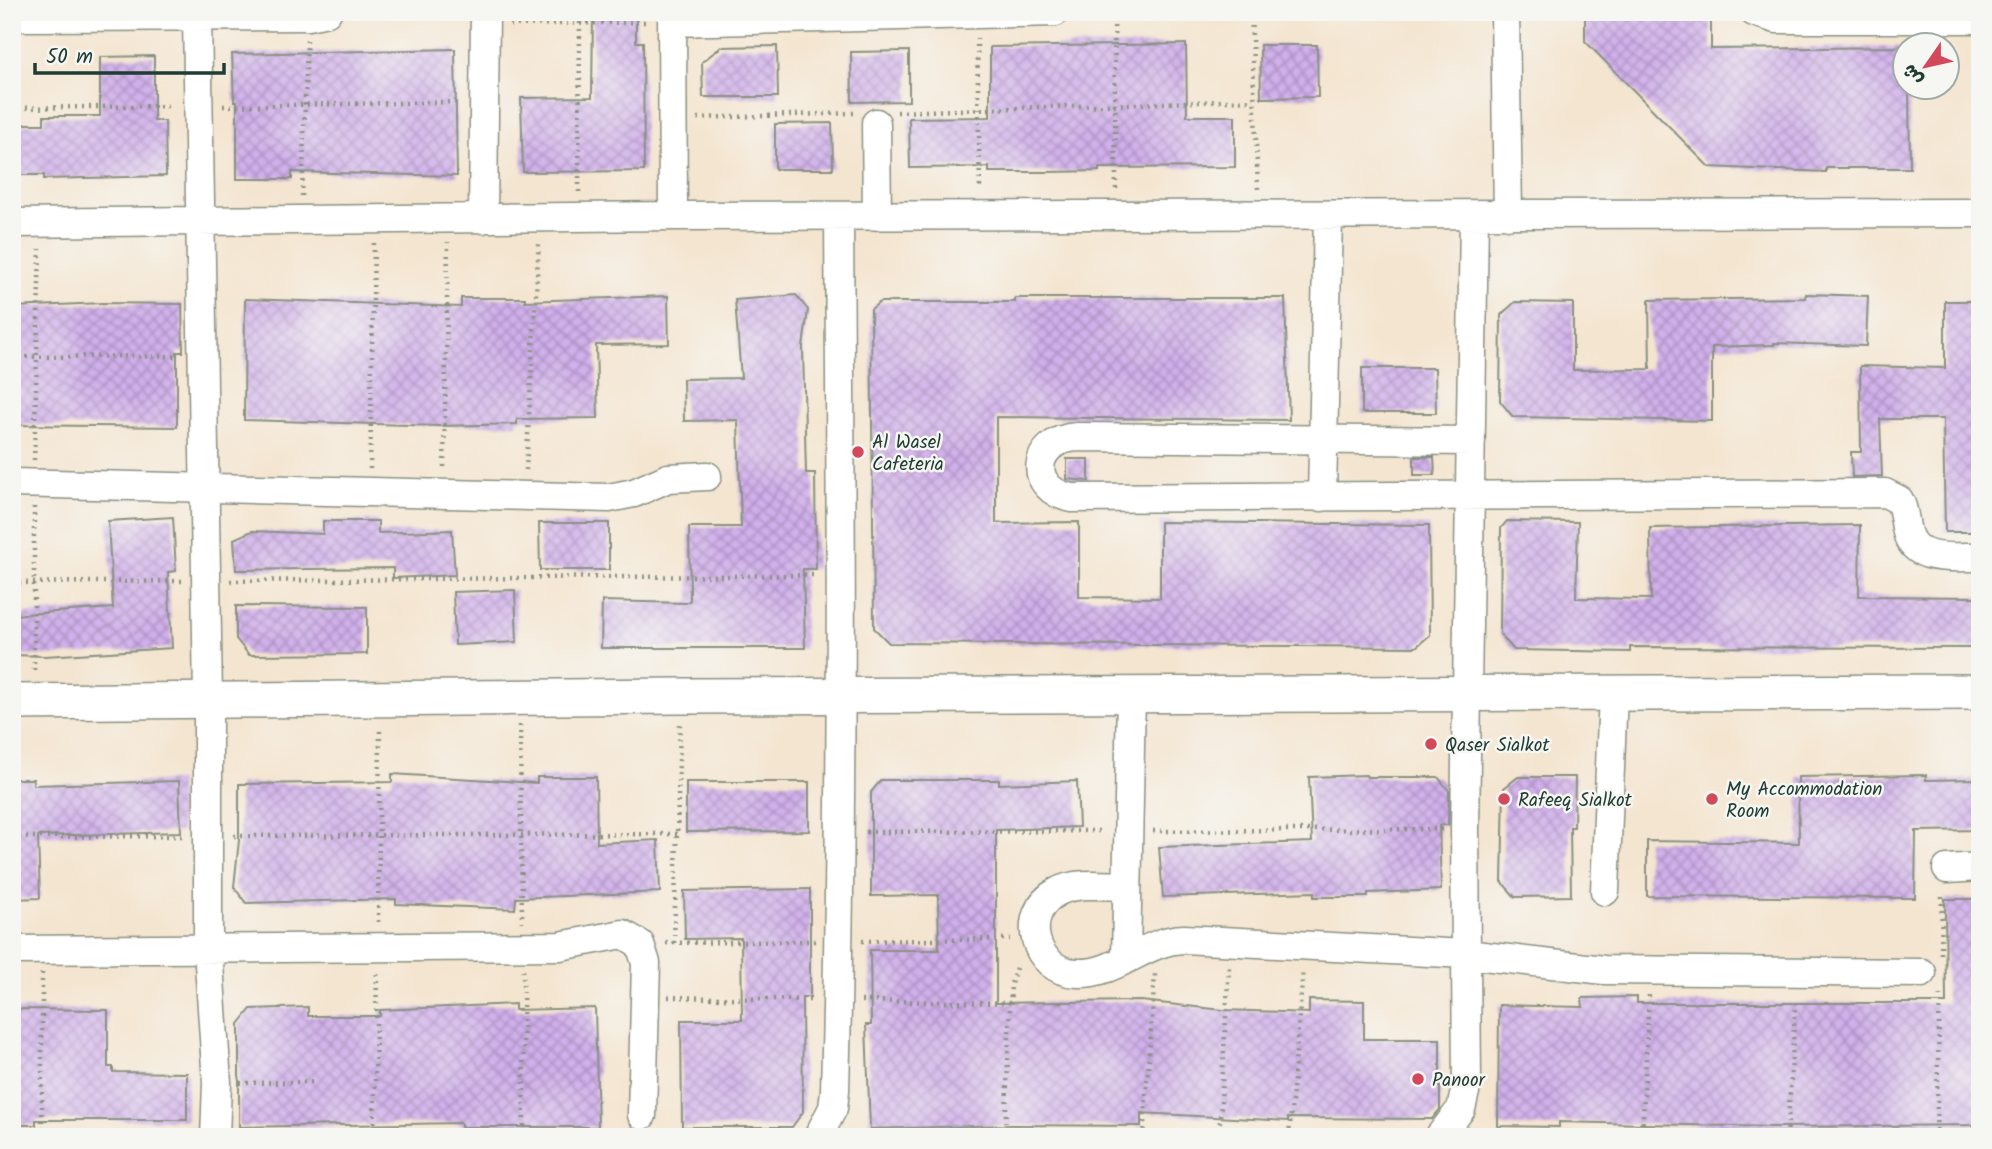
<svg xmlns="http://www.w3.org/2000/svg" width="1992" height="1149" viewBox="0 0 1992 1149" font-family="Kalam,'Playpen Sans Arabic',sans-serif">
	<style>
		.building { fill: url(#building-cross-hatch) }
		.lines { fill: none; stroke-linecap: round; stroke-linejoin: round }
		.minor-casing { stroke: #8a9182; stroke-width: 31 }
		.tertiary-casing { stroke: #8a9182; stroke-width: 38 }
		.path { stroke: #8a9182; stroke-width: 4.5; stroke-dasharray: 2 5; stroke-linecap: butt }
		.minor { stroke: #fff; stroke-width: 28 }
		.tertiary { stroke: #fff; stroke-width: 35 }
		.poi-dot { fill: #d1495b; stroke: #f6f6f2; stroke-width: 2.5 }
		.labels { text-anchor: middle; stroke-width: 5; stroke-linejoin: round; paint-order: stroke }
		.poi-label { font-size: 19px; fill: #1f3d34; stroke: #f6f6f2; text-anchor: start }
	</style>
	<defs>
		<pattern id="building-cross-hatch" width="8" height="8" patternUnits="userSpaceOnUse" patternTransform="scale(1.75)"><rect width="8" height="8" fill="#d1b0eb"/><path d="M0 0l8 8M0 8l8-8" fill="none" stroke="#a990bf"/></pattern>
	</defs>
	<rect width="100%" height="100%" fill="#f6f6f2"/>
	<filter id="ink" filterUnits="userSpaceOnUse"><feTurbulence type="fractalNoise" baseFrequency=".0143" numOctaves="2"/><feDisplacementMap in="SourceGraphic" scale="14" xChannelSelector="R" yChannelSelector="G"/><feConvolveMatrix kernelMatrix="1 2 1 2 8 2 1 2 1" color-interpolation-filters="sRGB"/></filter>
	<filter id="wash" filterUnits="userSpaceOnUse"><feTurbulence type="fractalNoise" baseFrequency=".00686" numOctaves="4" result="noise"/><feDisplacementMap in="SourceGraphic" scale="28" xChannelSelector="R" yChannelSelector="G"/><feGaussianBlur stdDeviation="1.57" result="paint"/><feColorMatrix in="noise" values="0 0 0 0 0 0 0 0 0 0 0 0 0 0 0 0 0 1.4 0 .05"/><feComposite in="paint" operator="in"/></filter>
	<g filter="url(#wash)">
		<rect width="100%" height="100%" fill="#f4e5d0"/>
		<g id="blocks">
			<path class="building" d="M 593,12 L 636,12 L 636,42 L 643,42 L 644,171 L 523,172 L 521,98 L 592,97 Z
				M 1585,12 L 1711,12 L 1711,49 L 1905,47 L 1905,88 L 1909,88 L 1910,168 L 1826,168 L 1826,172 L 1709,167 L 1585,41 Z
				M 1186,44 L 1187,116 L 1235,116 L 1235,167 L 1099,168 L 1099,171 L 1048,172 L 989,172 L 989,167 L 910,168 L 909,118 L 990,117 L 990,47 Z
				M 1260,45 L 1317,45 L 1318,97 L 1261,98 Z
				M 777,46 L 778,97 L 703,97 L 702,62 L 721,47 Z
				M 455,49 L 457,176 L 292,172 L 292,179 L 237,179 L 237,101 L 234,101 L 232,54 Z
				M 909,51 L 909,101 L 852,102 L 851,52 Z
				M 154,56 L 154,121 L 165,121 L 166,176 L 44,179 L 44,175 L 12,175 L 12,124 L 44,124 L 44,116 L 100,116 L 100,57 Z
				M 832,123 L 833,169 L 775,169 L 775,124 Z
				M 1806,294 L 1868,296 L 1866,346 L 1774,343 L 1774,345 L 1712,347 L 1712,421 L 1513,417 L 1500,401 L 1501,315 L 1515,302 L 1573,303 L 1573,370 L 1650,369 L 1649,300 L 1805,298 Z
				M 796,295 L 808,310 L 803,347 L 806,473 L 815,473 L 816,569 L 803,569 L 805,648 L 601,648 L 602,601 L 686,603 L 690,600 L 689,527 L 741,527 L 738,420 L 684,421 L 683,379 L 741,378 L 735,300 Z
				M 668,296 L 669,344 L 596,345 L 598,418 L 517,419 L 517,424 L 440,426 L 244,420 L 245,299 L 461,307 L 461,298 L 525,298 L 525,301 Z
				M 1015,298 L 1285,298 L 1289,420 L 996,417 L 996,523 L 1079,522 L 1079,597 L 1160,598 L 1160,522 L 1429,525 L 1430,635 L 1416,647 L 889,643 L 874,628 L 871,309 L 880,302 L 1015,302 Z
				M 1945,301 L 1980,301 L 1980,532 L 1945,532 L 1943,419 L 1880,419 L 1882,476 L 1852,477 L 1851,452 L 1861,452 L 1860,366 L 1945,368 Z
				M 103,303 L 182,304 L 183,352 L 177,352 L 177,427 L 12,425 L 12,307 Z
				M 1362,368 L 1435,368 L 1436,413 L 1362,413 Z
				M 1414,457 L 1434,457 L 1435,475 L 1414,475 Z
				M 1067,459 L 1089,459 L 1089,481 L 1067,479 Z
				M 173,517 L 176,571 L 168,572 L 172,648 L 45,656 L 12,655 L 12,615 L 113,608 L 108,521 Z
				M 323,521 L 378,521 L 378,533 L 452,530 L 455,575 L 393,578 L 393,568 L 236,570 L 234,539 L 252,531 L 323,534 Z
				M 1507,521 L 1578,522 L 1576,598 L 1651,599 L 1650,528 L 1860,525 L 1859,596 L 1980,597 L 1980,648 L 1630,647 L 1630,652 L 1514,650 L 1500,634 L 1501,528 Z
				M 539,523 L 609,523 L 609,570 L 540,570 Z
				M 515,590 L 517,642 L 455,645 L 453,592 Z
				M 236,606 L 367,607 L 367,654 L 249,655 L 236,639 Z
				M 392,774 L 537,783 L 537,777 L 596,777 L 597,843 L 658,840 L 660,892 L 516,898 L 515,909 L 396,904 L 396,899 L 246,903 L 234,887 L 239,840 L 239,784 L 392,782 Z
				M 1366,775 L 1367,777 L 1438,777 L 1449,791 L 1448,825 L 1439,825 L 1441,890 L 1368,893 L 1368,897 L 1314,897 L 1314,892 L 1163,897 L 1159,847 L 1312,842 L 1309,777 Z
				M 1926,775 L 1926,780 L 1980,779 L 1980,830 L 1916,831 L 1915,898 L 1647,896 L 1647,841 L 1799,843 L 1798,777 Z
				M 1518,777 L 1575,777 L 1574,827 L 1570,827 L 1571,896 L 1515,897 L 1502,882 L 1504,788 Z
				M 12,779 L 33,779 L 33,785 L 179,781 L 181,832 L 38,836 L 40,898 L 12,899 Z
				M 881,780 L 999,780 L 999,784 L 1077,781 L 1079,827 L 996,830 L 996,1003 L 1141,1001 L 1223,1010 L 1309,1013 L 1309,1000 L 1364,1001 L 1364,1039 L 1440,1039 L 1440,1109 L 1432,1119 L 1288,1118 L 1288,1121 L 1141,1113 L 1141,1126 L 1012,1125 L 870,1129 L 866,1025 L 871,1025 L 870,950 L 939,950 L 938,895 L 871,896 L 871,792 Z
				M 686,782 L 809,782 L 809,831 L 686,832 Z
				M 810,889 L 810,997 L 802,997 L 803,1112 L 792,1127 L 682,1127 L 681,1020 L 742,1020 L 741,938 L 685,939 L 684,891 Z
				M 1945,899 L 1980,899 L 1980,1125 L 1775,1127 L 1559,1122 L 1559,1127 L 1498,1126 L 1499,1005 L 1583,1007 L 1582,998 L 1637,997 L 1637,1003 L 1946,1003 Z
				M 515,1004 L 515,1010 L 595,1008 L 598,1127 L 461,1127 L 461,1123 L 239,1127 L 239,1024 L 251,1009 L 308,1007 L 308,1016 L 380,1016 L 380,1010 Z
				M 12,1009 L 108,1010 L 108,1067 L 113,1067 L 113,1072 L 187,1073 L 187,1120 L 36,1120 L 36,1125 L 12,1125 Z"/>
		</g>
	</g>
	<g filter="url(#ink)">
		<use href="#blocks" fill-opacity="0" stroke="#8a9182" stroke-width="2"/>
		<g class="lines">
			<g class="minor-casing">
				<path id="minor" d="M 672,12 L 673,216
					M 1505,12 L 1508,215
					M 1754,12 L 1776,19 L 1980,19
					M 197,16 L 208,698 L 208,949 L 217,1083 L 215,1137
					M 12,17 L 308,16 L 327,12
					M 672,22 L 1055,12
					M 876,123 L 877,216
					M 483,219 L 485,12
					M 12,223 L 673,216 L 1980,213
					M 1471,441 L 1077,437 C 1031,440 1027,490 1072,498 L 1885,493 L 1899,500 C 1905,510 1904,521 1907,532 C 1915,564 1955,556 1980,557
					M 12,483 L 609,498 L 634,493 L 668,478 L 707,476
					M 1322,497 L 1328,216
					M 1947,869 L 1980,867
					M 1126,886 C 1105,886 1076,881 1057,892 C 1018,913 1034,972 1077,973 C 1116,975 1145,940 1184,939 L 1466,954 L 1604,970 L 1922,973
					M 1605,891 L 1613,693
					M 12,950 L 560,946 L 623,934 L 640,944 L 646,963 L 642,1115
					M 1126,958 L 1131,693
					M 818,1137 L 833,1108 L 835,1090 C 843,799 841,508 839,217
					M 1439,1137 L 1461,1109 L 1467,1083 L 1465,829 L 1474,216"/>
			</g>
			<g class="tertiary-casing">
				<path id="tertiary" d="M 12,702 L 681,696 L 1980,692"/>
			</g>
			<path class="path" d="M 1114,12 L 1116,190
				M 1251,12 L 1258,190
				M 510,25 L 648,22
				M 977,38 L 980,190
				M 223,106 L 459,102
				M 12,108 L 172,106
				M 897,112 L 1254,100
				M 698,118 L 854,113
				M 579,192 L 580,12
				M 302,196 L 307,40
				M 12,357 L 179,356
				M 34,460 L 40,249
				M 444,467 L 448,242
				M 370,469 L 374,243
				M 526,470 L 539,241
				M 34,507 L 34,674
				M 230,581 L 816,575
				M 12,583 L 183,581
				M 520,725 L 522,922
				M 1153,831 L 1442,829
				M 866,832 L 1102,831
				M 234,836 L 677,834
				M 12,837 L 183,836
				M 378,922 L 380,728
				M 862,941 L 1010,939
				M 666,943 L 815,941
				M 674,943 L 680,724
				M 1941,954 L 1942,893
				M 523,970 L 524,1137
				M 42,973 L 42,1137
				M 668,997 L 814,1000
				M 861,1001 L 1010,1003
				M 240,1083 L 312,1082
				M 374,1137 L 377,973
				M 1005,1137 L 1011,984 L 1017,964
				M 1143,1137 L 1155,974
				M 1219,1137 L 1229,966
				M 1289,1137 L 1303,970
				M 1642,1137 L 1649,994
				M 1787,1137 L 1796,998
				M 1936,1137 L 1940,991"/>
			<use href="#minor" class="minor"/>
			<use href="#tertiary" class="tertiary"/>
		</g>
	</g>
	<g class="poi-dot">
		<circle cx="858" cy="452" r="7"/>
		<circle cx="1431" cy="744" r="7"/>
		<circle cx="1504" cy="799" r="7"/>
		<circle cx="1712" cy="799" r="7"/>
		<circle cx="1418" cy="1079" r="7"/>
	</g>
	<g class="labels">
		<g class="poi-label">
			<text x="872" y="448">Al Wasel<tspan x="872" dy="22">Cafeteria</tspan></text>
			<text x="1445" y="751">Qaser Sialkot</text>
			<text x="1726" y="795">My Accommodation<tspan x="1726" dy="22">Room</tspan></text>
			<text x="1518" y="806">Rafeeq Sialkot</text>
			<text x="1432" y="1086">Panoor</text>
		</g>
	</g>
	<rect width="1992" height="1149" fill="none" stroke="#f6f6f2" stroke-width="42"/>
	<g transform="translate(1926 66) rotate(236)"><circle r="33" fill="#f6f6f2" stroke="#a0aca6" stroke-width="2"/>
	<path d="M0-5L12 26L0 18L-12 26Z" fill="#d1495b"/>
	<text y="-10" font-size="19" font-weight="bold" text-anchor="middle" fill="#1f3d34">ش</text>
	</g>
	<path d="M35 63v10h189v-10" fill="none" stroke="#1f3d34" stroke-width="3.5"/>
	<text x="46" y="63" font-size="21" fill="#1f3d34" stroke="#f6f6f2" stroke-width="5" paint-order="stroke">50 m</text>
</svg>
